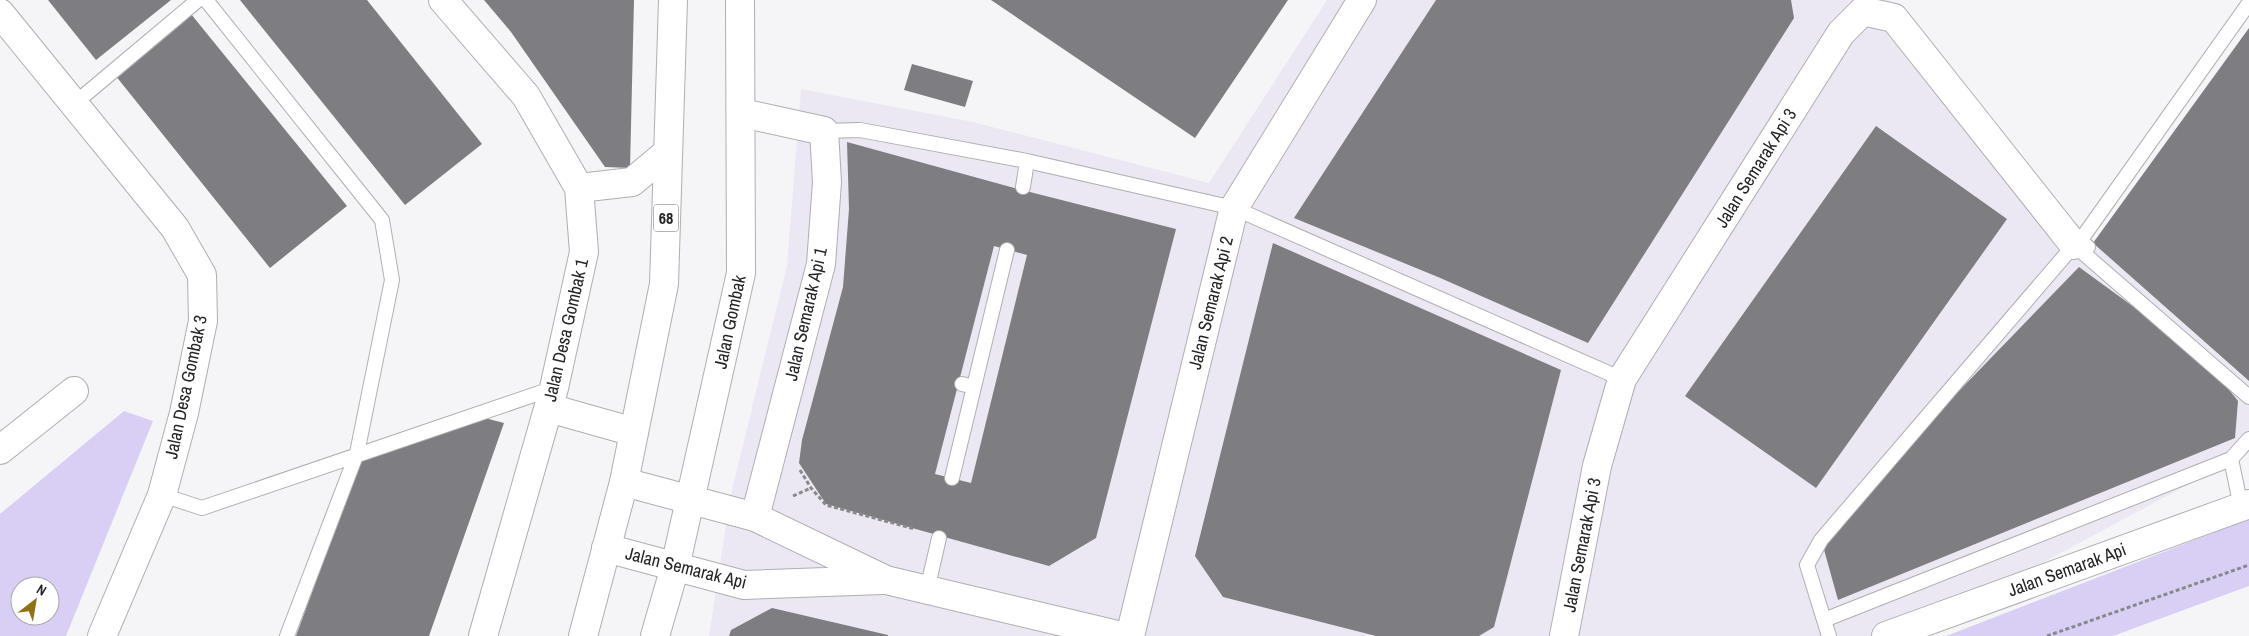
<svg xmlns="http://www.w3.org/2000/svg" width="2249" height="636" viewBox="0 0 2249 636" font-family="'Archivo Narrow',sans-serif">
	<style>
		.built { fill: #ebe8f3 }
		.green { fill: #d9cff5; fill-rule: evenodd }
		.building { fill: #7e7d81; fill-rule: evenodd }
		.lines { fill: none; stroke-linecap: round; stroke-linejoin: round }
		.lane-casing { stroke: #afaeb1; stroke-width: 16 }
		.street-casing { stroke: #afaeb1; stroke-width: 30 }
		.secondary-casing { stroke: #afaeb1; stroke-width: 30 }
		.primary-casing { stroke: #afaeb1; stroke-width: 30 }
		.path { stroke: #89898b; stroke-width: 3; stroke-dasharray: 4 2.5; stroke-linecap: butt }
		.lane { stroke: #fff; stroke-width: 14 }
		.street { stroke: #fff; stroke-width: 28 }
		.secondary { stroke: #fff; stroke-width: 28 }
		.primary { stroke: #fff; stroke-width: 28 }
		.labels { text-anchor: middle; stroke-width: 4; stroke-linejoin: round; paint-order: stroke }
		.shield { fill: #fff; stroke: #666667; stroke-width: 1 }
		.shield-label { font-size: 16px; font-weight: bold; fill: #252526 }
		.street-label { font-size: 18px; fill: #252526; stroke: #fff }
	</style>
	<rect width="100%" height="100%" fill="#f5f5f8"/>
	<path class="built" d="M 1327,0 L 1888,0 L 2093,243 L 2249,382 L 2249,452 L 1906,636 L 709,636 L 731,493 L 787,266 L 801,89 L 973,122 L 1209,183 Z"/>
	<path class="green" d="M 124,411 L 153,421 L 66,636 L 0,636 L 0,514 ZM 20,586 L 50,586 L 50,616 L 20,616 Z
		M 2249,519 L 2249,586 L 2113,636 L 1946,636 Z"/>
	<path class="building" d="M 48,0 L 171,0 L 96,60 Z
		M 240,0 L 367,0 L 482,144 L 405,205 Z
		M 484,0 L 634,0 L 630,168 L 605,167 L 511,32 Z
		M 991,0 L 1288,0 L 1195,138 Z
		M 1436,0 L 1791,0 L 1794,18 L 1588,343 L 1438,277 L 1294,218 Z
		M 191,14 L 347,206 L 270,268 L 115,75 Z
		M 2249,28 L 2249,381 L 2093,243 Z
		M 912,64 L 973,81 L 965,107 L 904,90 Z
		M 1876,126 L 2007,219 L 1816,488 L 1685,396 Z
		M 847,142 L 1022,190 L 1176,229 L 1096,538 L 1049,566 L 826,504 L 799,463 L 802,440 L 843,287 L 849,209 ZM 994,246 L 1027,255 L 971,483 L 935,474 Z
		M 1273,243 L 1561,370 L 1494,627 L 1479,636 L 1376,636 L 1223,597 L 1195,556 Z
		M 2079,267 L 2205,359 L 2238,401 L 2235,438 L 1838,600 L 1823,546 L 1898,454 Z
		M 481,417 L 504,423 L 429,636 L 296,636 L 361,459 Z
		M 772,608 L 888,635 L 888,636 L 729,636 L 731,630 Z"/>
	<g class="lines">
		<g class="lane-casing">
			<path id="lane" d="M 206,0 L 382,220 L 392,280 L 357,453 L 287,636
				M 74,104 L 198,0
				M 824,131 L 860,130 L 1027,161 L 1234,208 L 1622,379
				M 1023,187 L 1027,161
				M 2088,247 L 2080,241 L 2249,3
				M 962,384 L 974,387
				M 952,478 L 1007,250
				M 162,495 L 202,508 L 554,388
				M 2241,507 L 2231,459 L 2249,439
				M 927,590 L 939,538
				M 1824,620 L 2231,459
				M 1829,636 L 1807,565 L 1821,540 L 2074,245 L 2249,397"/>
		</g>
		<g class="street-casing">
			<path id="street" d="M 443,0 L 526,96 L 579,188 L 584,252 L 554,388 L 483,636
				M 0,13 L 175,228 L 202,275 L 203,321 L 184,413 L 162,495 L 102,636
				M 742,113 L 824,131 L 827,182 L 821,264 L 755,517
				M 579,188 L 632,182 L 668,152
				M 549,408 L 634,432
				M 0,450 L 74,391
				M 1130,636 L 1234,208 L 1362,0
				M 1564,636 L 1597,466 L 1622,379 L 1841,33 L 1863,11 L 1894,18 L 2074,245"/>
		</g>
		<g class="secondary-casing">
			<path id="secondary" d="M 624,482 L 755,517 L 886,580 L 1122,636
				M 606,548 L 744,585 L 882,580
				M 1886,636 L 2249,504"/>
		</g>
		<g class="primary-casing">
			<path id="primary" d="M 583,636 L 624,482 L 664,284 L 673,0
				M 655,636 L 675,567 L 741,273 L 740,0"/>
		</g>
		<path class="path" d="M 800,470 L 811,488 L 826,505 L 915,529
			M 793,496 L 811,488
			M 2047,636 L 2249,565"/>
		<use href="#lane" class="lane"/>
		<use href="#street" class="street"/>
		<use href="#secondary" class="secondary"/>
		<use href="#primary" class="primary"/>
	</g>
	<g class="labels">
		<rect class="shield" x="653.5" y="204.5" width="25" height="27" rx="4"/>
		<g class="shield-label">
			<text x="666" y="224">68</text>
		</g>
		<g class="street-label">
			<text transform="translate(1756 168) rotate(-58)" y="6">Jalan Semarak Api 3</text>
			<text transform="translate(1211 303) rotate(-76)" y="6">Jalan Semarak Api 2</text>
			<text transform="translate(806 314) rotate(-77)" y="6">Jalan Semarak Api 1</text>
			<text transform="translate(730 322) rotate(-78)" y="6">Jalan Gombak</text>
			<text transform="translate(566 330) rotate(-77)" y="6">Jalan Desa Gombak 1</text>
			<text transform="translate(186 387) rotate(-78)" y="6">Jalan Desa Gombak 3</text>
			<text transform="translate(1582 545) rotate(-79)" y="6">Jalan Semarak Api 3</text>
			<text transform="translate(686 568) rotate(14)" y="6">Jalan Semarak Api</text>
			<text transform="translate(2067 570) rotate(-20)" y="6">Jalan Semarak Api</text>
		</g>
	</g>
	<g transform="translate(35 601) rotate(31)"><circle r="24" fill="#ffffff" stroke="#a8a8a8"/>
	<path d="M0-4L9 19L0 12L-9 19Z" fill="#907116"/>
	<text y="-8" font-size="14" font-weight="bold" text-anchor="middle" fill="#252526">N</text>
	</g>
</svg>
